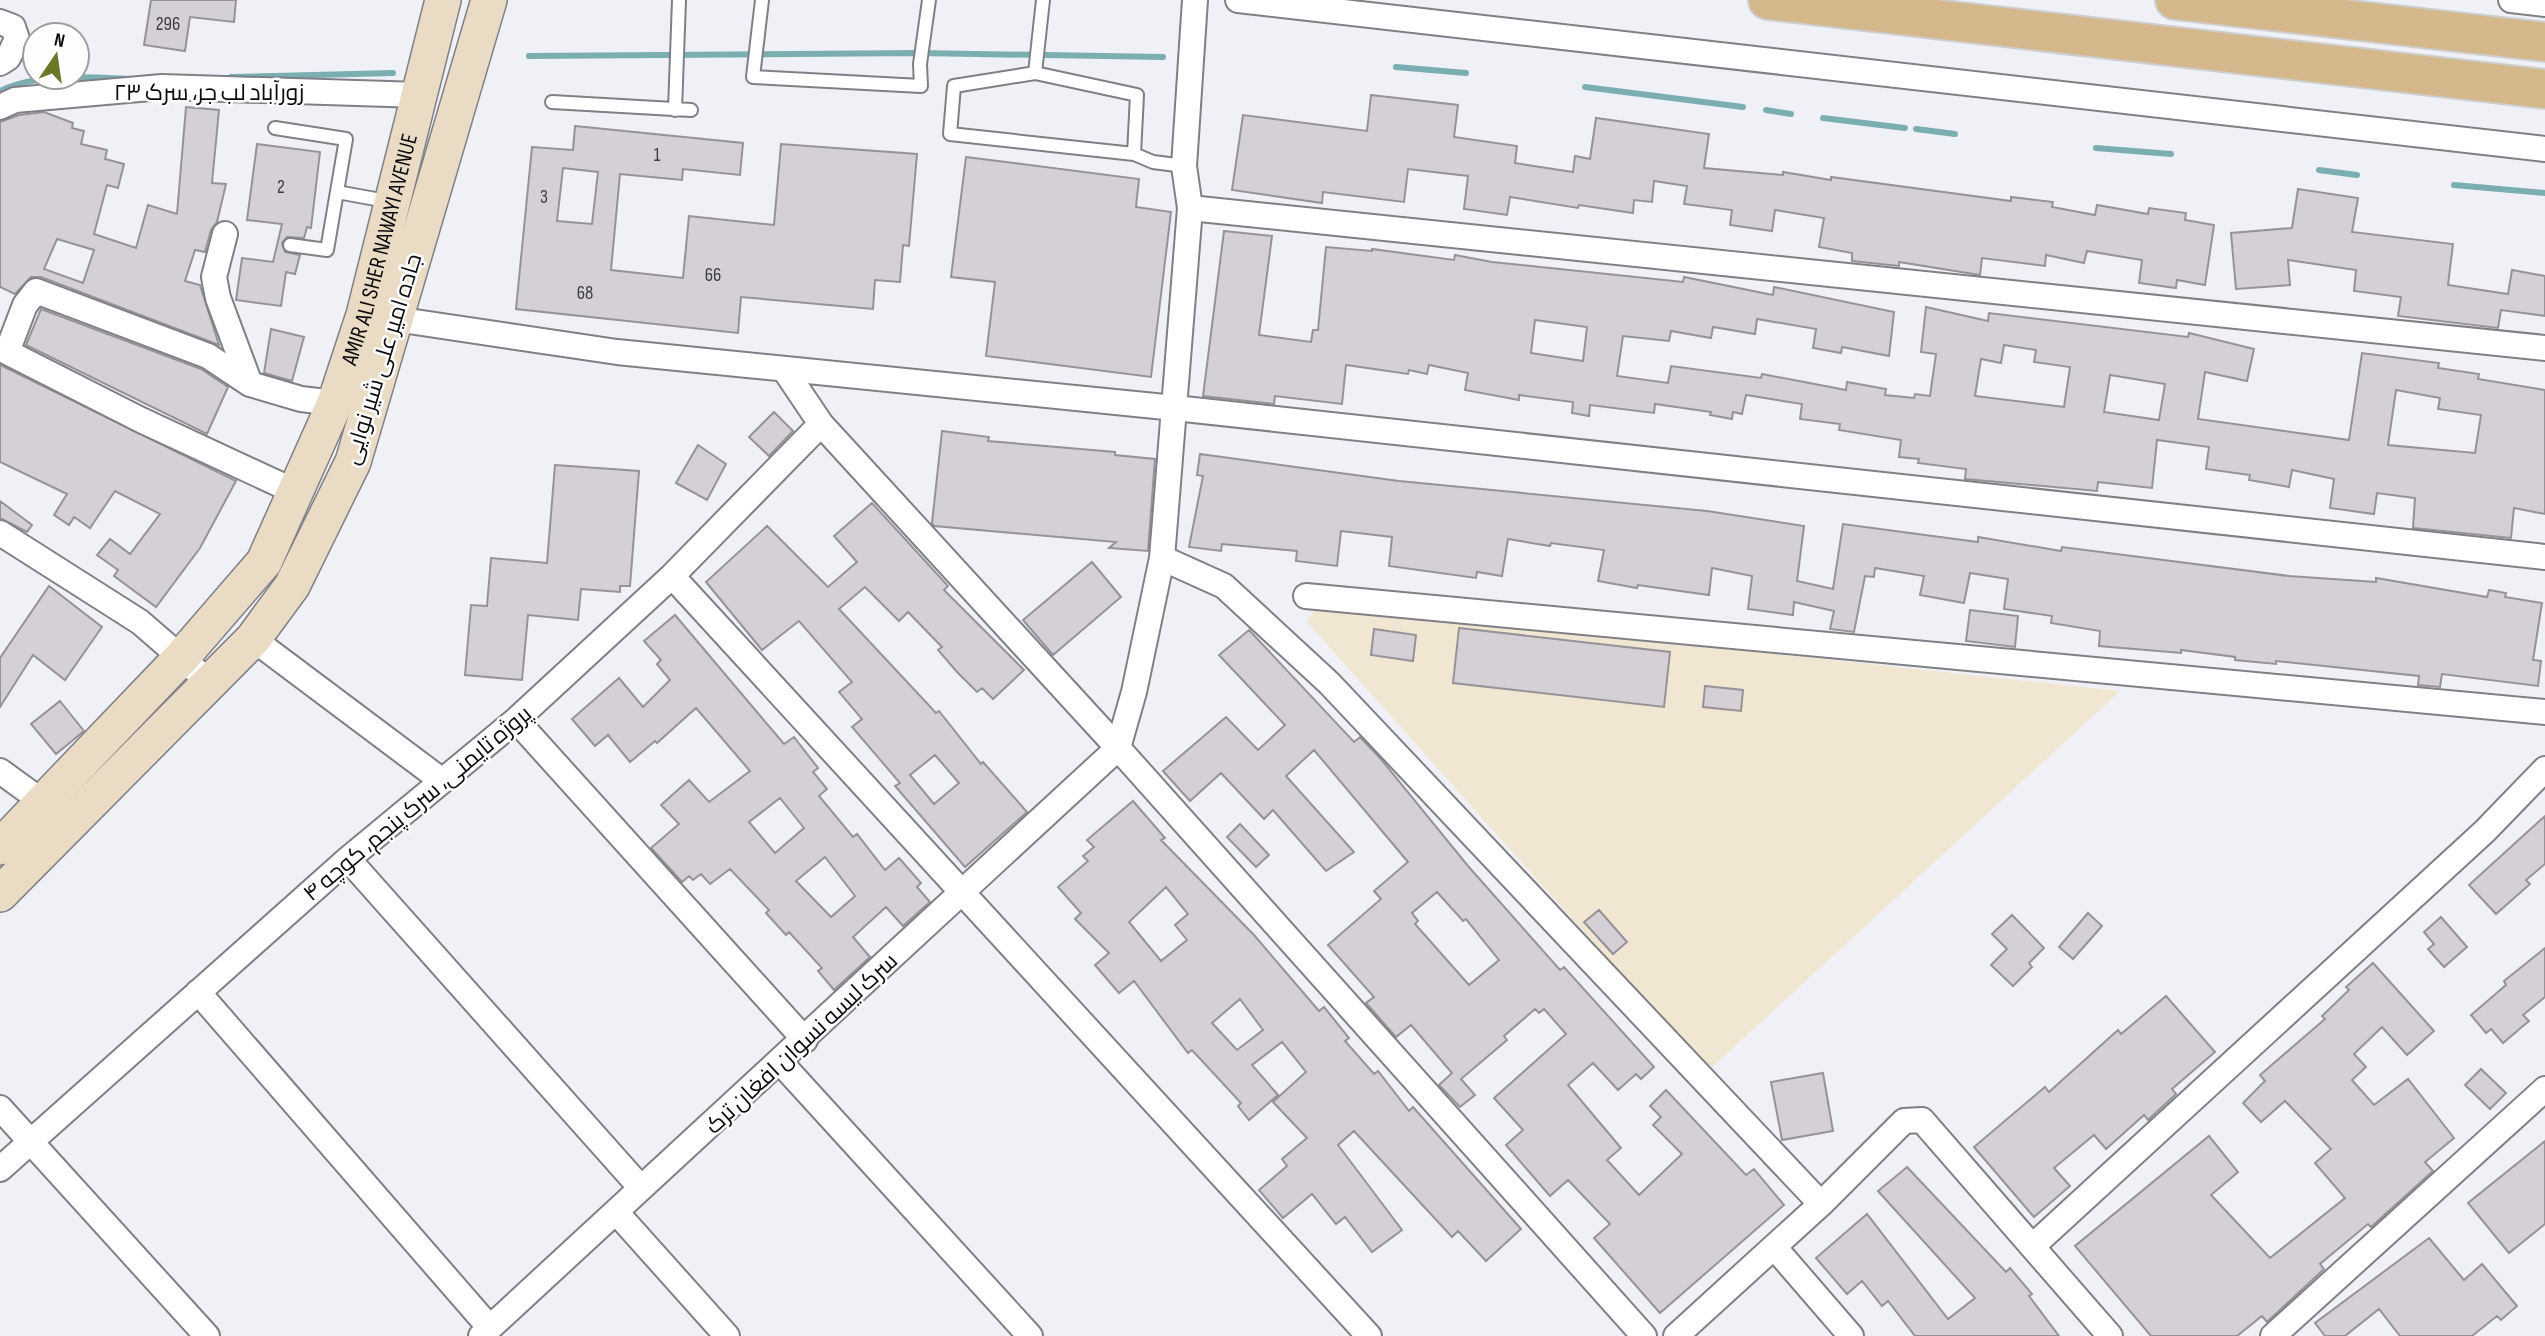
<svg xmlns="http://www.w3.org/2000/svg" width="2545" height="1336" viewBox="0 0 2545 1336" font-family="'Sofia Sans Condensed',Cairo,sans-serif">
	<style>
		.education { fill: #f1e6d1 }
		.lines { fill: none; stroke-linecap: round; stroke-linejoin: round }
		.stream { stroke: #7aaeb1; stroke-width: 6 }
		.building { fill: #d4d0d6; stroke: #969298; stroke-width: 2; fill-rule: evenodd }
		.lane-casing { stroke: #7e8086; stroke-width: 16 }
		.street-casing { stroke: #7e8086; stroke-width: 28 }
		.secondary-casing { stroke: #7e8086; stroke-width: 38 }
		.primary-casing { stroke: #cececf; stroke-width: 42 }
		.lane { stroke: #fff; stroke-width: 12 }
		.street { stroke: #fff; stroke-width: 24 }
		.secondary { stroke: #eadbc5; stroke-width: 35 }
		.primary { stroke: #d4b88c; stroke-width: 38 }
		.labels { text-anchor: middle; stroke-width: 5; stroke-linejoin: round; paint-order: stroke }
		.number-label { font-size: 19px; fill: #3d3c3f }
		.street-label { font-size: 23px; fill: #0b0b0d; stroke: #fefefe }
	</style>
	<rect width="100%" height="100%" fill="#eff1f7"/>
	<path class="education" d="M 1317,605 L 2120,691 L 1708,1071 L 1307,622 Z"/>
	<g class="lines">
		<path class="stream" d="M 529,56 L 918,53 L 1163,57
			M 1396,67 L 1466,73
			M 231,77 L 393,73
			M 1585,87 L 1743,107
			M 0,91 C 37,73 88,77 129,79
			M 1766,110 L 1791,114
			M 1823,118 L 1905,128
			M 1916,129 L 1955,134
			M 2096,148 L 2171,154
			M 2319,170 L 2357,175
			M 2454,185 L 2545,193"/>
	</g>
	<path class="building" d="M 151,0 L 236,0 L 234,22 L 190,17 L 185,51 L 144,45 Z
		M 1371,95 L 1458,105 L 1454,137 L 1517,146 L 1515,163 L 1573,172 L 1575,156 L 1590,159 L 1596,118 L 1709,134 L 1704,168 L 1783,175 L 1783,172 L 1831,180 L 1831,177 L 2011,201 L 2011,197 L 2053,202 L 2052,207 L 2095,215 L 2097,205 L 2148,214 L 2149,208 L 2186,213 L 2185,220 L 2214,225 L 2205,285 L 2177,280 L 2176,288 L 2139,283 L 2142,260 L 2087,251 L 2084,263 L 2046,255 L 2045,266 L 1982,258 L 1980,275 L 1899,262 L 1899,266 L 1852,261 L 1852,253 L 1819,247 L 1824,218 L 1775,210 L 1772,231 L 1730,225 L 1732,210 L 1684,204 L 1687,186 L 1654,181 L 1652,202 L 1634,200 L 1633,213 L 1579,205 L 1578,208 L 1510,197 L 1507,215 L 1464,209 L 1468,176 L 1408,169 L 1404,202 L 1323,192 L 1322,203 L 1232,190 L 1243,115 L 1367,131 Z
		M 186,107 L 219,110 L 212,183 L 226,184 L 217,222 L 211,230 L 205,252 L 195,250 L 185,281 L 200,285 L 219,345 L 41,277 L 31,277 L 15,294 L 0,287 L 0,122 L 19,115 L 44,112 L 73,123 L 72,128 L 84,131 L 81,144 L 107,150 L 105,159 L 124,164 L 118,188 L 107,185 L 94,234 L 136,248 L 148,205 L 177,214 ZM 57,239 L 94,250 L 83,283 L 44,269 Z
		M 575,126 L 743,143 L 740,175 L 683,169 L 682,180 L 620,174 L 611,270 L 683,278 L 689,216 L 774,225 L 781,144 L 917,154 L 909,246 L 903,245 L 900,282 L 875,280 L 873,309 L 741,297 L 738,333 L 516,309 L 532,147 L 573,150 ZM 563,168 L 598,172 L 592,224 L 557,221 Z
		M 257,144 L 320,152 L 311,228 L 307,227 L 304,238 L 287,237 L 282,243 L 285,252 L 300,255 L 295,274 L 286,272 L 281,306 L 236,300 L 242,258 L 273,262 L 282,224 L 247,220 Z
		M 966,157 L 1139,179 L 1136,207 L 1171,212 L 1151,377 L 986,356 L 995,282 L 951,277 Z
		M 2298,189 L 2358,198 L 2352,232 L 2453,244 L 2448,285 L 2508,294 L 2512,270 L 2545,276 L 2545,316 L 2501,310 L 2498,328 L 2398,316 L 2401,297 L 2354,291 L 2356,270 L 2288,260 L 2290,285 L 2236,289 L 2231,233 L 2292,228 Z
		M 1224,231 L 1272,236 L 1259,335 L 1311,342 L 1313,330 L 1318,330 L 1326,247 L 1372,251 L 1372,249 L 1454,260 L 1455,255 L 1492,262 L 1683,282 L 1684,277 L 1773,295 L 1774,287 L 1894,312 L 1889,356 L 1842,347 L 1841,353 L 1813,348 L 1816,329 L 1757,319 L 1755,334 L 1713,327 L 1711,338 L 1671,331 L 1669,341 L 1623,336 L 1617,376 L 1668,383 L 1671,366 L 1761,378 L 1762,374 L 1846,390 L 1847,382 L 1886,389 L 1885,395 L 1914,398 L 1915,394 L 1930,396 L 1936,354 L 1921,352 L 1926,307 L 1988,321 L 1989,313 L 2188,337 L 2189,333 L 2254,349 L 2247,381 L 2205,372 L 2198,419 L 2349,440 L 2362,353 L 2439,363 L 2438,368 L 2479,374 L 2478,379 L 2545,390 L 2545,514 L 2514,508 L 2511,538 L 2413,528 L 2415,498 L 2377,493 L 2374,514 L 2330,508 L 2334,479 L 2292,470 L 2289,487 L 2249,480 L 2250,475 L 2206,469 L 2209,447 L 2157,440 L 2152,488 L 2098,482 L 2097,491 L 1965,479 L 1966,469 L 1918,463 L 1919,459 L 1899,457 L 1901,440 L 1839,430 L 1840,424 L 1800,419 L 1802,404 L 1746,395 L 1742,414 L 1733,412 L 1732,419 L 1710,415 L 1711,412 L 1655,404 L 1654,413 L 1590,405 L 1589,416 L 1572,413 L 1573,402 L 1519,395 L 1519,400 L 1465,390 L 1468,373 L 1429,365 L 1427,374 L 1409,370 L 1408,374 L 1346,365 L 1342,404 L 1275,396 L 1274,404 L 1203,396 ZM 1535,320 L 1587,327 L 1583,361 L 1531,353 ZM 2004,345 L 2036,350 L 2034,362 L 2070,367 L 2064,407 L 1975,396 L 1981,359 L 2001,363 ZM 2110,375 L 2165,384 L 2159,420 L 2104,412 ZM 2396,390 L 2440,398 L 2438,409 L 2481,415 L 2475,453 L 2388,445 Z
		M 41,309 L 201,369 L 228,387 L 207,434 L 26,345 Z
		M 271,329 L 304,337 L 292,381 L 264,373 Z
		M 0,365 L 236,481 L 200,548 L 156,607 L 114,576 L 118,570 L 97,555 L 110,539 L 130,554 L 160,514 L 115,491 L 90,528 L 74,517 L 69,525 L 54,515 L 67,494 L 0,462 Z
		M 774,412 L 793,431 L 769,456 L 749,437 Z
		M 942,431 L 989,437 L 988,441 L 1115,452 L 1115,455 L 1155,459 L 1148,551 L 1109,548 L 1116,542 L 934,526 L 932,523 Z
		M 698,445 L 726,464 L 707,500 L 676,483 Z
		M 1200,454 L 1399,481 L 1707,511 L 1804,526 L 1797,581 L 1833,589 L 1843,524 L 1978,542 L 1978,537 L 2061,551 L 2062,547 L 2289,576 L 2376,582 L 2376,578 L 2487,597 L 2489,590 L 2506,593 L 2505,597 L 2542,603 L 2533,660 L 2541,661 L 2538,686 L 2442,674 L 2440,687 L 2418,685 L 2419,676 L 2276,661 L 2276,664 L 2235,660 L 2235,657 L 2181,650 L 2181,653 L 2099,646 L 2100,631 L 2051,623 L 2052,616 L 2004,609 L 2008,579 L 1970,573 L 1964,603 L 1920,595 L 1924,576 L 1875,568 L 1874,577 L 1865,576 L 1854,632 L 1830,629 L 1834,611 L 1794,602 L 1793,615 L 1748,609 L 1752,576 L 1712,568 L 1709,595 L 1638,585 L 1637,588 L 1598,581 L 1604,550 L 1551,543 L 1550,546 L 1508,539 L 1502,576 L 1477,572 L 1476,578 L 1389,566 L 1392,537 L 1341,531 L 1337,566 L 1296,561 L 1297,551 L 1222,544 L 1221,551 L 1189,547 L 1203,476 L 1197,475 Z
		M 555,465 L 639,471 L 630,586 L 620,586 L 620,592 L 581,589 L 578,620 L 528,615 L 522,680 L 465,675 L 471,605 L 487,606 L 491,558 L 547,563 Z
		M 0,501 L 32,525 L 27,532 L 0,518 Z
		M 872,503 L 948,586 L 944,590 L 1024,670 L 993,699 L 982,688 L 977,692 L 957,672 L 938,650 L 942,647 L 908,612 L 899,621 L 865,587 L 839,609 L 936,713 L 939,711 L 981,764 L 983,762 L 1027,812 L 965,867 L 895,786 L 900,783 L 852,727 L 862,719 L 839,692 L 852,682 L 799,621 L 762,650 L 706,582 L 767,526 L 828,587 L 857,562 L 834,536 ZM 935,755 L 959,783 L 934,804 L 910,775 Z
		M 1092,562 L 1121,597 L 1053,655 L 1023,620 Z
		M 49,586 L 102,627 L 65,680 L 33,655 L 0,707 L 0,658 Z
		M 1970,610 L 2018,616 L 2015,647 L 1966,641 Z
		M 675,615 L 784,744 L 794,737 L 818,768 L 813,772 L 827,789 L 819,796 L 853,837 L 857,834 L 885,870 L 899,858 L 921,883 L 917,887 L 930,902 L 903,926 L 886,907 L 853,937 L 870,957 L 834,990 L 818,971 L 822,968 L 789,932 L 786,935 L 766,913 L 769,910 L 730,869 L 710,884 L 701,874 L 693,880 L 689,876 L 682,882 L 651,848 L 679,824 L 661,805 L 689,780 L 709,802 L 750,771 L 696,708 L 657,743 L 655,741 L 630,762 L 608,735 L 595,746 L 572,719 L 619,678 L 643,707 L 670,680 L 657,664 L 661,660 L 644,641 ZM 780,798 L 804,828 L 775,853 L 749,822 ZM 825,857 L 855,896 L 831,917 L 796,881 Z
		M 1459,628 L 1670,652 L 1664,707 L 1453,683 Z
		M 1374,629 L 1416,635 L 1413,661 L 1371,655 Z
		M 1249,630 L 1354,742 L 1360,737 L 1380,758 L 1468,866 L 1560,970 L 1564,967 L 1654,1067 L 1641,1079 L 1636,1074 L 1618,1090 L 1593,1063 L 1568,1085 L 1621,1148 L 1607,1160 L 1639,1195 L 1682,1154 L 1653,1125 L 1661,1117 L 1650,1106 L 1666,1090 L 1746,1175 L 1754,1169 L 1784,1205 L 1660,1313 L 1594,1238 L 1610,1224 L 1568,1180 L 1550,1196 L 1506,1145 L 1523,1130 L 1494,1098 L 1566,1034 L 1544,1009 L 1539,1013 L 1535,1009 L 1504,1036 L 1507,1040 L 1461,1079 L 1475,1095 L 1460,1107 L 1439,1085 L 1452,1073 L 1411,1025 L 1396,1037 L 1366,1003 L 1374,997 L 1328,945 L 1381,899 L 1374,891 L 1408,862 L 1314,750 L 1286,776 L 1354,852 L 1326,871 L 1273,810 L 1264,819 L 1221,773 L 1190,801 L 1163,771 L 1226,717 L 1258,750 L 1285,725 L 1219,655 ZM 1437,892 L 1463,921 L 1466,919 L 1499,960 L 1469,985 L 1415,924 L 1418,921 L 1412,913 Z
		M 1705,686 L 1743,690 L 1741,711 L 1703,707 Z
		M 60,701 L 84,731 L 56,754 L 31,724 Z
		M 1133,801 L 1165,838 L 1161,840 L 1254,935 L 1319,1011 L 1324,1007 L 1349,1038 L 1345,1041 L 1374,1074 L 1378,1071 L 1409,1111 L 1413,1107 L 1521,1229 L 1486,1261 L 1458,1231 L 1452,1237 L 1354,1131 L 1338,1145 L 1402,1230 L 1372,1252 L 1345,1217 L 1336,1224 L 1312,1194 L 1283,1218 L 1259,1190 L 1287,1166 L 1282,1159 L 1307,1138 L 1273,1102 L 1306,1072 L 1282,1042 L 1252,1065 L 1278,1095 L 1249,1120 L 1238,1106 L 1241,1103 L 1192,1050 L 1188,1053 L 1134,981 L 1119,993 L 1095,965 L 1109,953 L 1075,919 L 1081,913 L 1058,887 L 1088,861 L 1083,856 L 1094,847 L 1087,840 ZM 1166,887 L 1188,914 L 1175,925 L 1187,940 L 1161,961 L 1129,922 ZM 1240,999 L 1263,1030 L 1237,1050 L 1212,1023 Z
		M 2545,816 L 2545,864 L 2526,880 L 2530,884 L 2496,914 L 2469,885 Z
		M 1240,824 L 1269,855 L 1256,867 L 1227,837 Z
		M 1599,910 L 1627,942 L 1613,954 L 1584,922 Z
		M 2088,913 L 2102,926 L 2073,959 L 2059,947 Z
		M 2012,915 L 2044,948 L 2029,963 L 2032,967 L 2013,986 L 1991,965 L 2007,949 L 1992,934 Z
		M 2441,917 L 2467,947 L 2444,967 L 2428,949 L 2434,944 L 2424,932 Z
		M 2545,948 L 2545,997 L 2523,1015 L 2529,1021 L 2503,1043 L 2491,1029 L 2486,1033 L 2471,1015 L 2506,985 L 2504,981 Z
		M 2373,963 L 2434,1031 L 2407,1055 L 2382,1027 L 2354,1054 L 2366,1067 L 2352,1080 L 2374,1105 L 2408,1079 L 2454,1138 L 2425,1162 L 2433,1171 L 2371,1227 L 2368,1224 L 2320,1264 L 2324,1269 L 2267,1322 L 2262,1316 L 2237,1336 L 2151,1336 L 2075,1246 L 2209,1136 L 2238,1172 L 2211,1195 L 2270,1258 L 2345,1198 L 2315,1163 L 2331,1149 L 2285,1101 L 2261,1122 L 2243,1103 L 2265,1081 L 2260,1075 L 2325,1019 L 2322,1016 L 2349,990 L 2346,987 Z
		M 2166,996 L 2215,1052 L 2172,1089 L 2176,1094 L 2148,1120 L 2144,1115 L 2106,1149 L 2094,1135 L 2054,1168 L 2070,1186 L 2034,1217 L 1974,1147 L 2045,1087 L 2049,1092 L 2118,1030 L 2121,1034 Z
		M 2481,1069 L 2506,1093 L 2490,1109 L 2465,1085 Z
		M 1823,1073 L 1833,1131 L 1782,1140 L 1771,1082 Z
		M 2545,1141 L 2545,1224 L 2509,1253 L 2468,1203 Z
		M 1907,1167 L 2006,1272 L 2010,1268 L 2032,1294 L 2029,1296 L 2059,1336 L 1915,1336 L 1888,1301 L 1882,1306 L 1862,1281 L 1847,1294 L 1816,1258 L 1867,1214 L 1948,1319 L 1975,1298 L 1878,1191 Z
		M 2429,1238 L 2464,1280 L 2482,1264 L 2517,1306 L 2501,1320 L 2497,1316 L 2472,1336 L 2400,1336 L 2379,1309 L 2345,1336 L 2325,1336 L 2315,1323 Z"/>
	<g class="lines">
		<g class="lane-casing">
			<path id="lane" d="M 762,0 L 753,77 L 921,86 L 920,64 L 929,0
				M 1035,73 L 1137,95 L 1134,154 L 950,134 L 954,86 Z
				M 1035,73 L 1043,0
				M 552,102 L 691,110
				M 675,110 L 679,0
				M 275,128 L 346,139 L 327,250 L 290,245
				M 1134,154 L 1153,162 L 1184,166
				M 337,192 L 392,202"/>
		</g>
		<g class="street-casing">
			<path id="street" d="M 1238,0 L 2545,149
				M 2511,0 L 2545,4
				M 0,22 L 13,27 L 17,39 L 8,58 L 0,63
				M 0,107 L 15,100 L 162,87 L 420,95
				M 1190,208 L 2545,348
				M 225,234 L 214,277 L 218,298 L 250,384
				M 395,319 L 617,352 L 1175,408 L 2545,557
				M 784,369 L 821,424 L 1118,748 L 1644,1336
				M 296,492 L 141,420 L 7,352 L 25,305 L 36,291 L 208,356 L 250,384 L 301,399 L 335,403
				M 0,533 L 140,622 L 208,681
				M 1162,558 L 1224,586 L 1329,683 L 1821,1204
				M 672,576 L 1369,1336
				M 1306,596 L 2545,712
				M 253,639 L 441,780
				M 516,720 L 805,1040
				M 0,771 L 44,803
				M 348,859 L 641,1188
				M 198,992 L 490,1328
				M 781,1063 L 1030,1336
				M 0,1108 L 207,1336
				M 0,1169 L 348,859 L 516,720 L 672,576 L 821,424
				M 616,1212 L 727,1336
				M 2034,1245 L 2485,831 L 2545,769
				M 1775,1248 L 1851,1336
				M 481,1336 L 1118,748 L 1134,692 L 1162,558 L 1190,208 L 1184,166 L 1195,0
				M 1676,1336 L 1821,1204 L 1904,1121 L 1922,1120 L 2110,1336
				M 2273,1336 L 2545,1089"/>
		</g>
		<g class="secondary-casing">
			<g id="secondary">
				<path id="s1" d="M 0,847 L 181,658 L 264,562 L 335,403 L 364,315 L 443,0"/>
				<path d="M 0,894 L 253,639 L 292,586 L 353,462 L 489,0"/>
			</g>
		</g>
		<g class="primary-casing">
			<path id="primary" d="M 1768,0 L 2545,89
				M 2175,0 L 2545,42"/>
		</g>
		<use href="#lane" class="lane"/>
		<use href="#street" class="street"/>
		<use href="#secondary" class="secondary"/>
		<use href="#primary" class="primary"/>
	</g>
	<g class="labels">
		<g class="number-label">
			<text x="168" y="30">296</text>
			<text x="657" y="161">1</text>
			<text x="281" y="193">2</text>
			<text x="544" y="203">3</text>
			<text x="713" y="281">66</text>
			<text x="585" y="299">68</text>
		</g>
		<g class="street-label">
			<text x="209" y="100">زورآباد لب جر، سرک ۲۳</text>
			<text dy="8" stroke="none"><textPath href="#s1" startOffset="723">AMIR ALI SHER NAWAYI AVENUE</textPath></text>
			<text transform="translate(382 359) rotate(-73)" y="8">جاده امیر علی شیر نوایی</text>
			<text transform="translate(417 803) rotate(-40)" y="8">پروژه تایمنی، سرک پنجم، کوچه ۴</text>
			<text transform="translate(801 1043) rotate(-43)" y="8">سرک لیسه نسوان افغان‌ ترک</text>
		</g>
	</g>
	<g transform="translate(56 56) rotate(13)"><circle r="33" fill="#fefefe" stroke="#9d9d9e" stroke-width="2"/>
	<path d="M0-5L12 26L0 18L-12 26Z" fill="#697927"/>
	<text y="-10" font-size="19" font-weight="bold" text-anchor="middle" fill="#0b0b0d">N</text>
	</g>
</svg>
